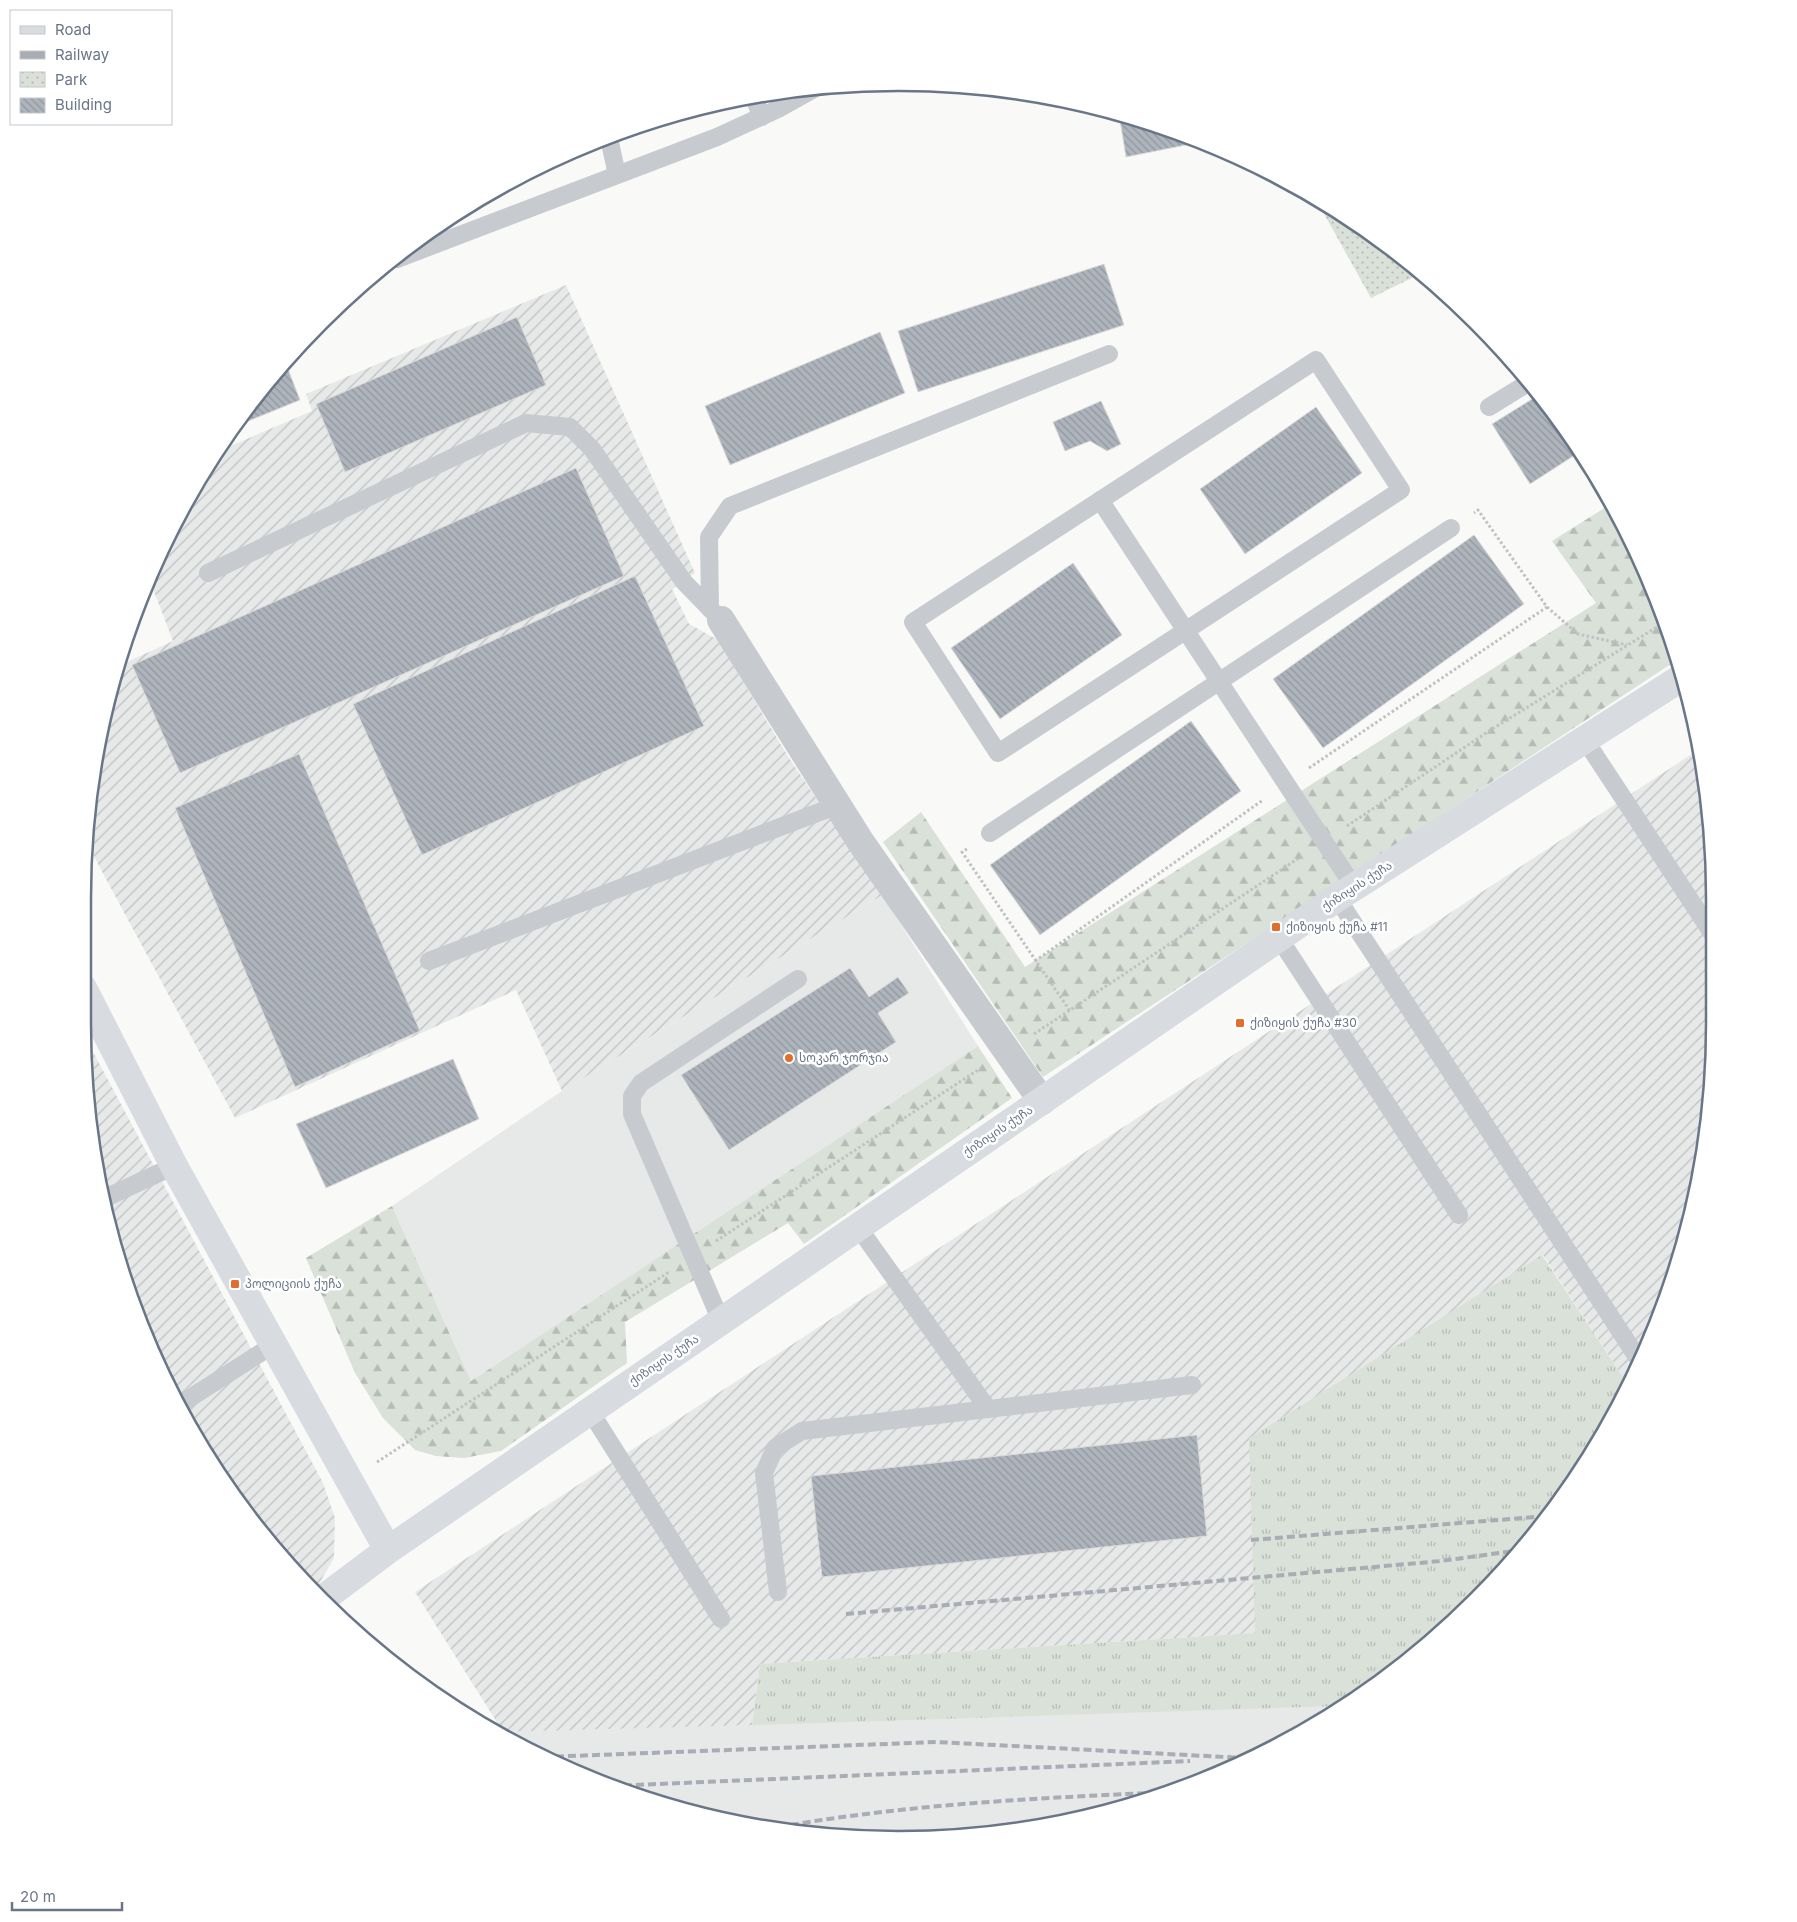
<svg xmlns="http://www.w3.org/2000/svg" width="1797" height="1922" viewBox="0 0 1797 1922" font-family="Inter,'Noto Sans Georgian',sans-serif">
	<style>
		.built { fill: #e7e8e8 }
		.industrial { fill: url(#industrial-furrows) }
		.grass { fill: url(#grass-tufts) }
		.forest { fill: url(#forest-firs) }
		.park { fill: url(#park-dots) }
		.building { fill: url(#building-back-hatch); stroke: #dbdbd9 }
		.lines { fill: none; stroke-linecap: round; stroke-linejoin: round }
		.path { stroke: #bfc1c4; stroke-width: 3; stroke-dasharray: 2.5 2.5; stroke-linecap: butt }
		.lane { stroke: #c7cace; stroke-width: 18 }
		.street { stroke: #c7cace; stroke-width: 28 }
		.secondary { stroke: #d8dbe0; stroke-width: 28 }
		.rail { stroke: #a8acb3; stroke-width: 4; stroke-dasharray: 8 4; stroke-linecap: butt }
		.poi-dot { fill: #e26e2e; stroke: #fff; stroke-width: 2 }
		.labels { text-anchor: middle; stroke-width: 5; stroke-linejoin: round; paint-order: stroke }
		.street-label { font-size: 12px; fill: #697688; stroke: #fff }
		.poi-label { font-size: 12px; fill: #697688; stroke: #fff; text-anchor: start }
		.rim { fill: none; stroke: #697688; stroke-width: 2.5 }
	</style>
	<defs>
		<pattern id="industrial-furrows" width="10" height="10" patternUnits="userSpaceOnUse" patternTransform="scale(1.25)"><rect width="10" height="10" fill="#e7e8e8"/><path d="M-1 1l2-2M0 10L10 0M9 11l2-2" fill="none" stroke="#bfc1c2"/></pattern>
		<pattern id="grass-tufts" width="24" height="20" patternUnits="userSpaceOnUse" patternTransform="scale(1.25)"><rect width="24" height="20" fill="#dae1d8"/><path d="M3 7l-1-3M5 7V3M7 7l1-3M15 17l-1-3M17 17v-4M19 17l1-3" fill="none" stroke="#b5bbb5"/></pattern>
		<pattern id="forest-firs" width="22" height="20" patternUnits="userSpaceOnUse" patternTransform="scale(1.25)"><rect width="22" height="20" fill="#dae1d8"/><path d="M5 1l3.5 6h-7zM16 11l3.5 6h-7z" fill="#b5bbb5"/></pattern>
		<pattern id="park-dots" width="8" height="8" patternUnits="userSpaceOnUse" patternTransform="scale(1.25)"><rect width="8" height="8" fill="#dae1d8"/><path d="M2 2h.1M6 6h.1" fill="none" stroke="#b5bbb5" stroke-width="1.8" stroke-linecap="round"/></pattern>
		<pattern id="building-back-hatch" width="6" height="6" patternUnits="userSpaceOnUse" patternTransform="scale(1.25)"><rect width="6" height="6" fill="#aeb4bc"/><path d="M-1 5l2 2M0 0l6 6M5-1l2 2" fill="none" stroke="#92979f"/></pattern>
	</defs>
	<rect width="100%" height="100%" fill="#f9f9f7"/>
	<path class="built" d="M 882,895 L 978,1046 L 471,1381 L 392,1206 L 562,1091 Z
		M 1341,1706 L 1307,1730 L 1161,1796 L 1005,1832 L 845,1838 L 687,1812 L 586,1777 L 495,1732 Z"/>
	<path class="industrial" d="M 566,285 L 695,573 L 672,589 L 689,624 L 718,640 L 789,758 L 882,895 L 562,1091 L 516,990 L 235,1118 L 85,840 L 110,687 L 118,666 L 173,641 L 150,581 L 167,538 L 221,450 L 312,411 L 306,394 Z
		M 1698,750 L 1707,792 L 1714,1024 L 1699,1182 L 1652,1336 L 1627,1383 L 1543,1255 L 1250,1438 L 1255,1633 L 760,1664 L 752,1725 L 503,1732 L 415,1592 Z
		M 83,1033 L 323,1483 L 335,1518 L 334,1558 L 316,1589 L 251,1520 L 167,1384 L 126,1286 L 98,1183 Z"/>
	<path class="grass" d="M 1542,1255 L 1627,1383 L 1577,1477 L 1512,1562 L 1437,1637 L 1341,1706 L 752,1725 L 760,1664 L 1255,1633 L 1249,1438 Z"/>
	<path class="forest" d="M 1611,504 L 1671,636 L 1677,660 L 1043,1077 L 883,842 L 921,812 L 1025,967 L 1596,603 L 1552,541 Z
		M 978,1046 L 1012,1098 L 804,1244 L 788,1223 L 625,1322 L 627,1363 L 501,1451 L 464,1458 L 436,1456 L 415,1450 L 383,1418 L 355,1373 L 306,1258 L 392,1206 L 471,1381 Z"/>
	<path class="park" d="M 1318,203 L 1395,251 L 1420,274 L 1371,298 Z"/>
	<path class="building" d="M 1119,114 L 1196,143 L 1126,157 Z
		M 1104,264 L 1124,325 L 918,392 L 898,331 Z
		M 517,317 L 546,385 L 345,472 L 316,404 Z
		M 880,332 L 905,393 L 730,465 L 705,406 Z
		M 286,364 L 300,400 L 236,426 L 251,402 Z
		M 1537,396 L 1578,453 L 1530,484 L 1492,424 Z
		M 1101,401 L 1121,444 L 1107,451 L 1090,441 L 1065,451 L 1053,422 Z
		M 1316,407 L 1362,473 L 1245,554 L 1200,489 Z
		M 576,468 L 624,576 L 180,773 L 132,665 Z
		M 1474,535 L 1524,604 L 1323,748 L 1273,679 Z
		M 1073,563 L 1122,635 L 1000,719 L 951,648 Z
		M 635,576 L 704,726 L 422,855 L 353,704 Z
		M 1191,721 L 1241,791 L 1040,935 L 990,865 Z
		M 299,754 L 420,1031 L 295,1087 L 175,808 Z
		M 850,968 L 869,997 L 898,977 L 909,993 L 878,1013 L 896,1042 L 729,1150 L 681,1075 Z
		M 453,1059 L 479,1119 L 326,1188 L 296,1124 Z
		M 1197,1435 L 1207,1536 L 822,1577 L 811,1476 Z"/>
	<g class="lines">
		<path class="path" d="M 1547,607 L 1578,634 L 1627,645
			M 1309,768 L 1547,607 L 1478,510 L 1474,513
			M 1347,826 L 1489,731 L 1665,622
			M 967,849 L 962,852 L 1070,1011
			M 1035,961 L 1263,800
			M 1034,1034 L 1302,856
			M 716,1241 L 981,1068
			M 377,1462 L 669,1272"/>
		<path class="lane" d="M 754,98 L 762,117
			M 609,138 L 617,175
			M 397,259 L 717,137 L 780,108 L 814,89
			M 1316,360 L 1401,490 L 998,753 L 913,622 Z
			M 1489,407 L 1528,383
			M 1100,500 L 1354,887
			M 208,573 L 526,423 L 570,427 L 592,449 L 684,582 L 721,620
			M 710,609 L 709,537 L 730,506 L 1109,354
			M 1585,740 L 1712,933
			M 990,833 L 1451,528
			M 1337,898 L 1639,1360
			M 1279,938 L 1459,1215
			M 429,961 L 838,805
			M 103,1199 L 174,1166
			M 858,1227 L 988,1409
			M 721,1321 L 632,1114 L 632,1096 L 641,1083 L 798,979
			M 179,1405 L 273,1345
			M 590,1411 L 721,1619
			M 778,1592 L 764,1473 L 775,1448 L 802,1431 L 1192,1385"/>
		<path class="street" d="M 721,620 L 860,841 L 1042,1101"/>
		<path class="secondary" d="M 83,988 L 174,1166 L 388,1550
			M 324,1598 L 388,1550 L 1337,898 L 1681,678"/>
		<path class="rail" d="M 1251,1540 L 1547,1516
			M 846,1614 L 1441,1561 L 1521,1550
			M 544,1757 L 937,1742 L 1245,1758
			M 612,1786 L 1190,1761
			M 779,1827 C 908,1804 1040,1798 1170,1792"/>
	</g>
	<g class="poi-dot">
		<rect x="1271" y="922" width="10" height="10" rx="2.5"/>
		<rect x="1235" y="1018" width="10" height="10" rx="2.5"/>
		<circle cx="789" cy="1058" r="5"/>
		<rect x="230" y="1279" width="10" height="10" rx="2.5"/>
	</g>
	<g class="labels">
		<g class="street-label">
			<text transform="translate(1357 886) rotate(-33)" y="4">ქიზიყის ქუჩა</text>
			<text transform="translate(998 1131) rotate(-34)" y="4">ქიზიყის ქუჩა</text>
			<text transform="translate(664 1360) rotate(-34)" y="4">ქიზიყის ქუჩა</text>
		</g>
		<g class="poi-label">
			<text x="1286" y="931">ქიზიყის ქუჩა #11</text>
			<text x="1250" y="1027">ქიზიყის ქუჩა #30</text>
			<text x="799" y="1062">სოკარ ჯორჯია</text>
			<text x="245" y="1288">პოლიციის ქუჩა</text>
		</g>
	</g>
	<path d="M0 0H1797V1922H0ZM898 91H899A807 807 0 0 1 1706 898V1024A807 807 0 0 1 899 1831H898A807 807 0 0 1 91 1024V898A807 807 0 0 1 898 91Z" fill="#fff" fill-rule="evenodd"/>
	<path class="rim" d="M898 91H899A807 807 0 0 1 1706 898V1024A807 807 0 0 1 899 1831H898A807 807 0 0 1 91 1024V898A807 807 0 0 1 898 91Z"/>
	<rect x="10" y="10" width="162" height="115" fill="#ffffff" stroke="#c3c8cf"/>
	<rect x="20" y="26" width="25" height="8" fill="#d8dbe0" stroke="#c3c8cf"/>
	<text x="55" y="35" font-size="15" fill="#697688">Road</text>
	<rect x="20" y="51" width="25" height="8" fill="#a8acb3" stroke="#c3c8cf"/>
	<text x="55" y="60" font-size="15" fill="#697688">Railway</text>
	<rect x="20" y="72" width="25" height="15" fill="url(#park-dots)" stroke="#c3c8cf"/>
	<text x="55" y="85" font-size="15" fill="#697688">Park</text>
	<rect x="20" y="98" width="25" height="15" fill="url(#building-back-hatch)" stroke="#c3c8cf"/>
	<text x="55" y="110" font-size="15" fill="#697688">Building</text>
	<path d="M12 1902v8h110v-8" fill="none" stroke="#697688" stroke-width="2.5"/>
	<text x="20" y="1902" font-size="15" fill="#697688" stroke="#ffffff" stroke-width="4" paint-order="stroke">20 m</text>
</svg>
